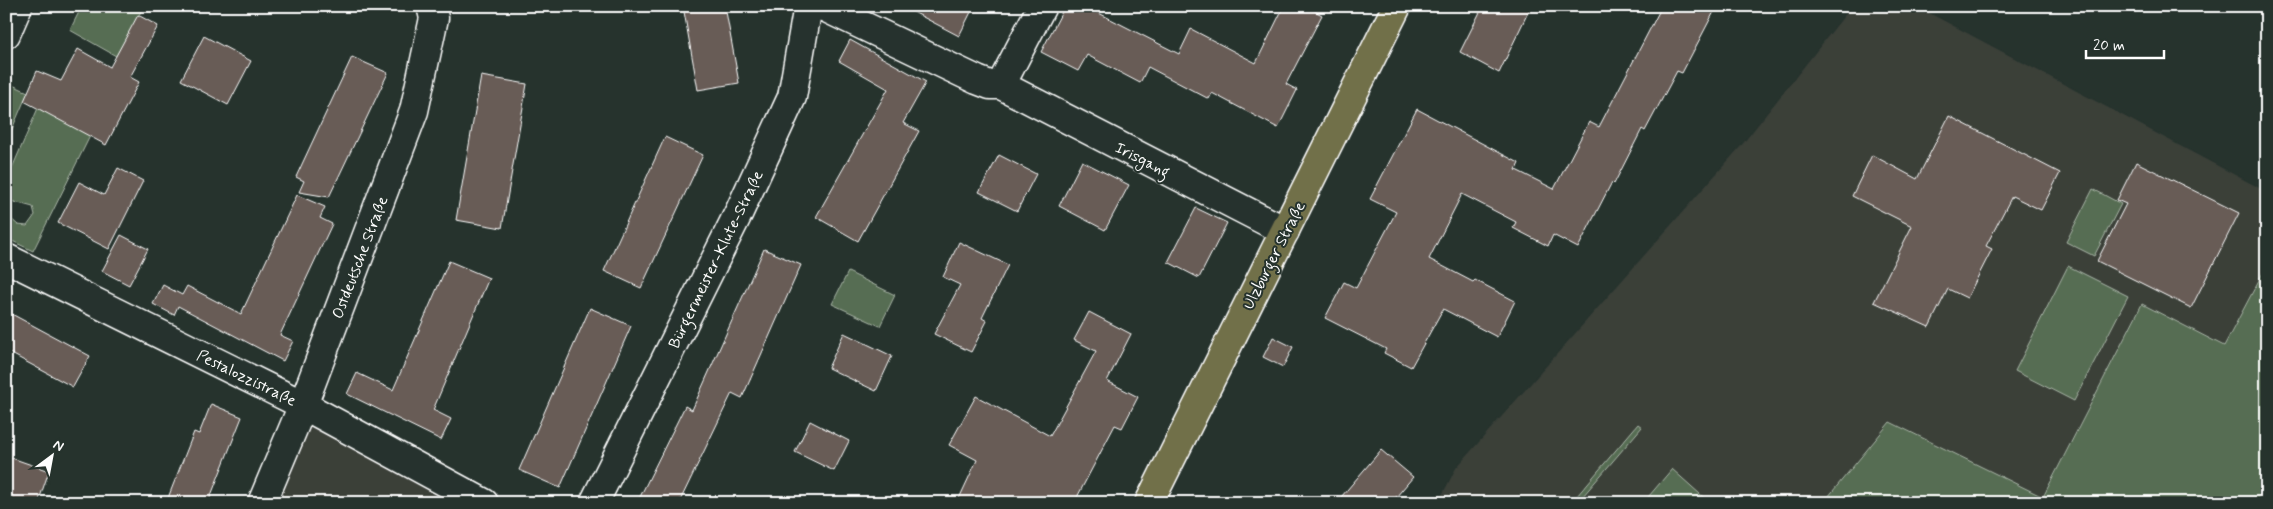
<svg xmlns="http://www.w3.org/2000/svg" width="2273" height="509" viewBox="0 0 2273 509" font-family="Mynerve,sans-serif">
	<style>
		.built { fill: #3a3f39 }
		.green { fill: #566d52; stroke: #aab6a8 }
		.building { fill: #675b56; stroke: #fff }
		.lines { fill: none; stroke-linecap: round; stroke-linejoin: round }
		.minor-casing { stroke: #fff; stroke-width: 31 }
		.major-casing { stroke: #fff; stroke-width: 31 }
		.minor { stroke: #26332d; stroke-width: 28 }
		.major { stroke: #716f4a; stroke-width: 28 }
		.labels { text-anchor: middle; stroke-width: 4; stroke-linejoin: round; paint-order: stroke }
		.street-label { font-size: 16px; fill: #fff; stroke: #26332d }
	</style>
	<rect width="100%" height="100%" fill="#26332d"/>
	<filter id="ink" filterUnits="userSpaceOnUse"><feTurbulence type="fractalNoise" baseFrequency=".02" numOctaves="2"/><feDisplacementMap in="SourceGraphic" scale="10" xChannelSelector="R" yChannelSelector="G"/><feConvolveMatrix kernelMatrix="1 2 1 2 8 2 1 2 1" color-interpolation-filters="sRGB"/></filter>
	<g filter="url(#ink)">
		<path class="built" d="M 1852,6 L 1916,6 L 2267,192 L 2267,265 L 2224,346 L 2142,304 L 2042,498 L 1890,422 L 1823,503 L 1438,503 L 1456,468 L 1741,146 Z
			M 303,405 L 484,503 L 263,503 Z"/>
		<path class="green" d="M 82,6 L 144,6 L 116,56 L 70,30 Z
			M 10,84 L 28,92 L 6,143 L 6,93 Z
			M 45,92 L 90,136 L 33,251 L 6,238 L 6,224 L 9,217 L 18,225 L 27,226 L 35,215 L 33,207 L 7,200 L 6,182 Z
			M 2093,189 L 2121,204 L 2094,256 L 2066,242 Z
			M 2267,265 L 2267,503 L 1823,503 L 1890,422 L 2043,497 L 2142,304 L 2224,346 Z
			M 2068,266 L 2128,296 L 2074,401 L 2015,371 Z
			M 848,272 L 895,295 L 880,326 L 832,304 Z
			M 1638,424 L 1642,427 L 1577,503 L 1571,503 Z
			M 1672,469 L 1710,503 L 1643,503 Z"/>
		<path class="building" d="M 683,6 L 725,6 L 739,83 L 698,90 Z
			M 902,6 L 974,6 L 959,36 Z
			M 1065,6 L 1085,6 L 1179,54 L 1191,29 L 1256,63 L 1284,6 L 1306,6 L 1322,15 L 1286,84 L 1297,90 L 1278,128 L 1212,93 L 1209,99 L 1148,67 L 1140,83 L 1087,55 L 1078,71 L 1041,52 Z
			M 1483,6 L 1531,6 L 1499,73 L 1460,52 Z
			M 1662,6 L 1717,6 L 1682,73 L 1677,71 L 1645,131 L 1642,129 L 1614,184 L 1612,182 L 1578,248 L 1553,235 L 1548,246 L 1513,228 L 1516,222 L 1462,194 L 1429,259 L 1473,282 L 1475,280 L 1515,301 L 1497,337 L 1443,309 L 1411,367 L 1384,353 L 1386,349 L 1325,318 L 1344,282 L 1356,288 L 1396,212 L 1370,199 L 1417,109 L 1519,163 L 1516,170 L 1554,189 L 1589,122 L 1599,127 Z
			M 138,15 L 158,26 L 130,77 L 139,82 L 106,145 L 24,101 L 37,71 L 61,81 L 78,49 L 110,67 Z
			M 204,36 L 251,61 L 228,105 L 181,80 Z
			M 850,40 L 926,82 L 903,123 L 919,131 L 858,241 L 816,217 L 888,89 L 839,61 Z
			M 352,57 L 388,73 L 329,197 L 299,192 L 304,181 L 296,177 Z
			M 481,76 L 527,84 L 502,228 L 456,220 Z
			M 1949,116 L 2060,173 L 2041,210 L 2012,196 L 1986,246 L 1992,249 L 1967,298 L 1948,289 L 1929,327 L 1874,302 L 1912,226 L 1852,196 L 1872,155 L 1917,179 Z
			M 665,137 L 703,155 L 641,288 L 604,271 Z
			M 999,155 L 1036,174 L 1017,211 L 979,192 Z
			M 1082,161 L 1129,185 L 1105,230 L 1059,206 Z
			M 2136,162 L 2239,213 L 2191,308 L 2097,261 L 2126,204 L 2117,200 Z
			M 118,168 L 143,181 L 109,249 L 58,223 L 79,182 L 104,195 Z
			M 297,195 L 325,207 L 320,218 L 332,224 L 280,335 L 293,341 L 283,361 L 178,306 L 174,315 L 153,304 L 163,285 L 182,295 L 187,286 L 241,314 Z
			M 1196,208 L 1227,223 L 1199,278 L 1168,262 Z
			M 121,235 L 148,249 L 129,285 L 102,271 Z
			M 959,242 L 1008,265 L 982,318 L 987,321 L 971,352 L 934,334 L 960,285 L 943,277 Z
			M 764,249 L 801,265 L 742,398 L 732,393 L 679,503 L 637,503 L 685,406 L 692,410 Z
			M 449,261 L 489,278 L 433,410 L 451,419 L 441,440 L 347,394 L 357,373 L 393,390 Z
			M 590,308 L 631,326 L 560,488 L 519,470 Z
			M 6,311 L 90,356 L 73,387 L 6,351 Z
			M 1089,312 L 1131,334 L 1107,381 L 1138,397 L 1122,428 L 1115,425 L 1074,503 L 957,503 L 977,460 L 949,445 L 976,396 L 1050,436 L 1096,351 L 1074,340 Z
			M 844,333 L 892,356 L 876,391 L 828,368 Z
			M 1273,337 L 1293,347 L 1283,367 L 1263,357 Z
			M 211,404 L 242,417 L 208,503 L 166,503 L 194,432 L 199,434 Z
			M 810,421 L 849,441 L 834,471 L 795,452 Z
			M 1381,450 L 1413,477 L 1391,503 L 1336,503 Z
			M 6,456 L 49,471 L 38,503 L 23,503 L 6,497 Z"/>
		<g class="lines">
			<g class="minor-casing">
				<path id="minor" d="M 822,6 L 977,80 L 990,85 L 1001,85 L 1285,231
					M 6,34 L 18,6
					M 1001,85 L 1042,6
					M 6,258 L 303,405 L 484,503
					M 262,503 L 303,405 L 414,111 L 434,18 L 431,6
					M 594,503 L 739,212 L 792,97 L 808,6"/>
			</g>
			<g class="major-casing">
				<path id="major" d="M 1149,503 L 1397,6"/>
			</g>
			<use href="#minor" class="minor"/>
			<use href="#major" class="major"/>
		</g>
	</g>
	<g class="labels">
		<g class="street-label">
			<text transform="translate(1143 159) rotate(27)" y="6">Irisgang</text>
			<text transform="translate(1273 255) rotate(-63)" y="6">Ulzburger Straße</text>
			<text transform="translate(359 257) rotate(-69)" y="6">Ostdeutsche Straße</text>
			<text transform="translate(715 259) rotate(-64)" y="6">Bürgermeister-Klute-Straße</text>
			<text transform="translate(247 377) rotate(26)" y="6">Pestalozzistraße</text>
		</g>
	</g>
	<rect width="2273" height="509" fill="none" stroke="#26332d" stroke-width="25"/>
	<rect x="12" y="12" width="2248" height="484" fill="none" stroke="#fff" stroke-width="2" filter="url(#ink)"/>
	<g transform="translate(52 456) rotate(32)" stroke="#26332d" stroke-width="4" paint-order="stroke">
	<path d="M0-4L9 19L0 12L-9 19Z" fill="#ffffff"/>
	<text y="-8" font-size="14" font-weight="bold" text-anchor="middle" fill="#ffffff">N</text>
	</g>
	<path d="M2086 50v8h78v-8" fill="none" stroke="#ffffff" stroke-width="2.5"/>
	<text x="2093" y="50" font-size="15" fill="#ffffff" stroke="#26332d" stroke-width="4" paint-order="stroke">20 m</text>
</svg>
